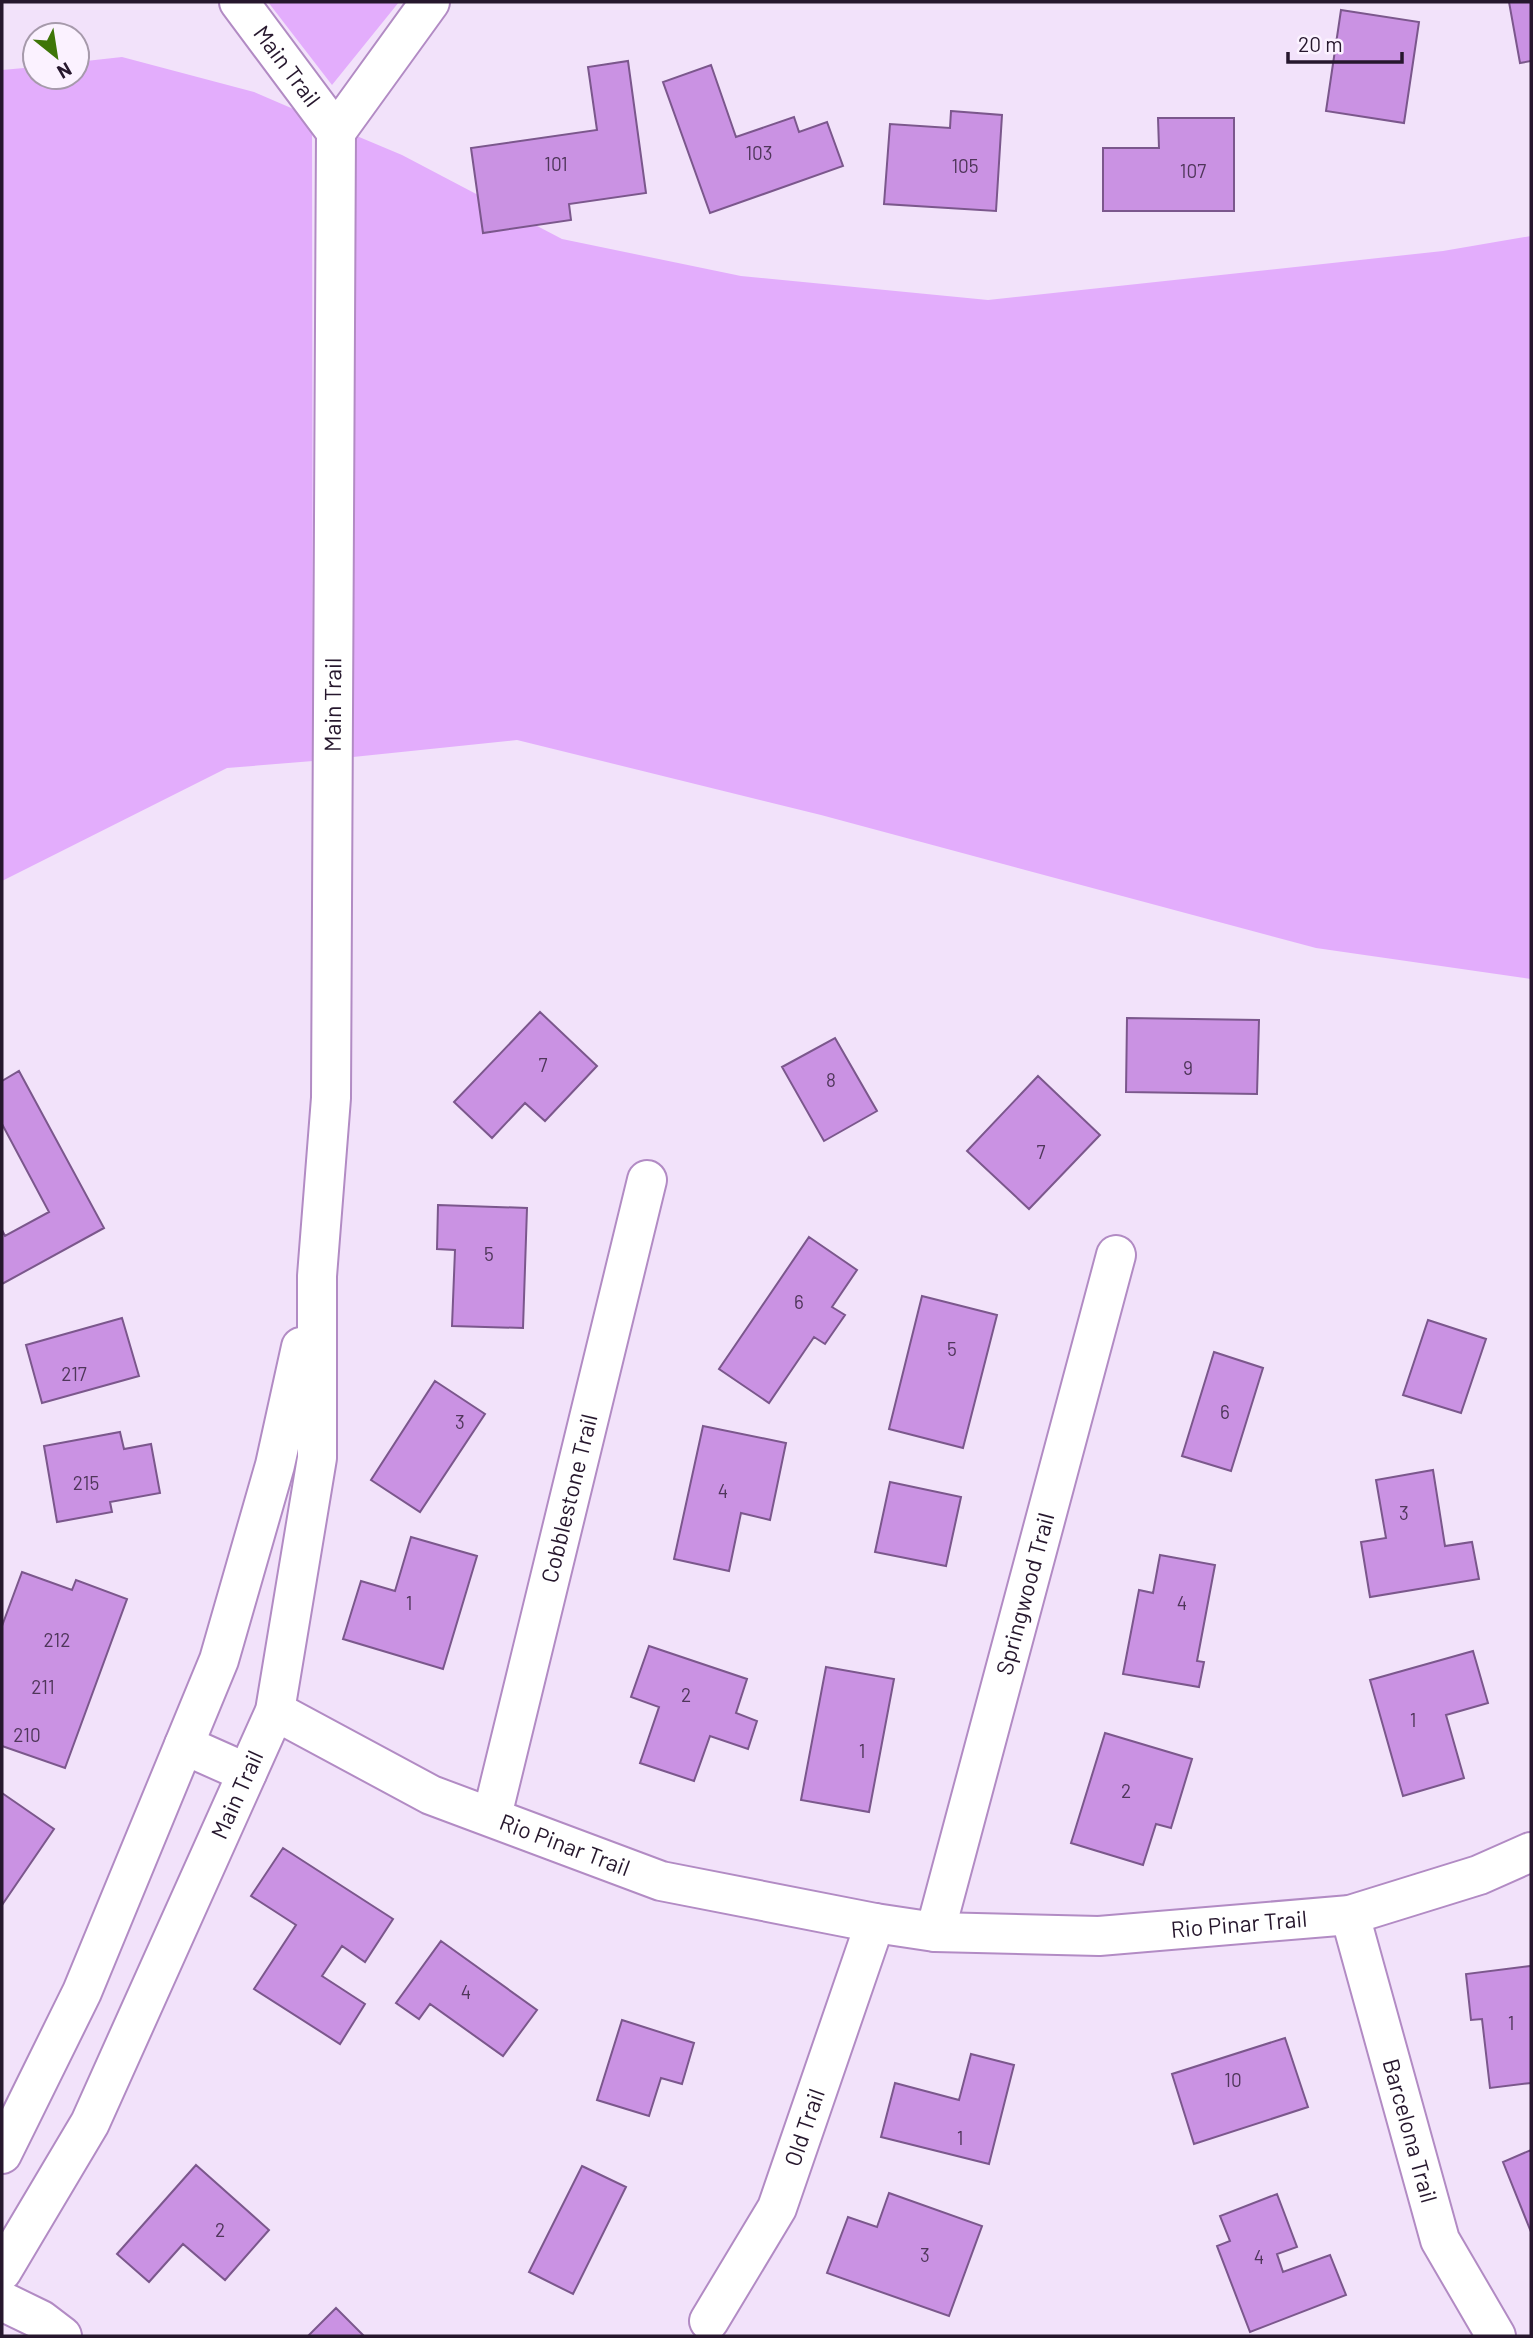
<svg xmlns="http://www.w3.org/2000/svg" width="1533" height="2338" viewBox="0 0 1533 2338" font-family="Barlow,sans-serif">
	<style>
		.green { fill: #e3adfc }
		.building { fill: #ca92e3; stroke: #7b578c; stroke-width: 2 }
		.lines { fill: none; stroke-linecap: round; stroke-linejoin: round }
		.minor-casing { stroke: #b28bc4; stroke-width: 42 }
		.minor { stroke: #fff; stroke-width: 38 }
		.labels { text-anchor: middle; stroke-width: 7; stroke-linejoin: round; paint-order: stroke }
		.number-label { font-size: 19px; fill: #4f365a }
		.street-label { font-size: 23px; fill: #26172d; stroke: #fbf2ff }
	</style>
	<rect width="100%" height="100%" fill="#f2e2fa"/>
	<path class="green" d="M 268,2 L 399,2 L 332,85 Z
		M 122,57 L 254,92 L 312,117 L 313,761 L 227,768 L 2,881 L 2,70 L 35,67 L 35,77 L 77,77 L 77,62 Z
		M 352,134 L 402,155 L 562,239 L 741,276 L 988,300 L 1443,251 L 1531,236 L 1531,979 L 1316,948 L 821,815 L 517,740 L 353,757 Z"/>
	<path class="building" d="M 1509,2 L 1531,2 L 1531,61 L 1520,63 Z
		M 1341,10 L 1419,22 L 1404,123 L 1326,111 Z
		M 628,61 L 646,193 L 569,204 L 571,220 L 483,233 L 471,148 L 597,130 L 588,67 Z
		M 711,65 L 736,137 L 794,117 L 799,132 L 827,122 L 843,166 L 710,213 L 663,82 Z
		M 951,111 L 1002,115 L 996,211 L 884,204 L 890,124 L 950,128 Z
		M 1158,118 L 1234,118 L 1234,211 L 1103,211 L 1103,148 L 1159,148 Z
		M 540,1012 L 597,1066 L 545,1121 L 525,1103 L 492,1138 L 454,1102 Z
		M 1127,1018 L 1259,1020 L 1257,1094 L 1126,1092 Z
		M 835,1038 L 877,1111 L 824,1141 L 782,1067 Z
		M 19,1071 L 104,1228 L 2,1284 L 2,1230 L 5,1236 L 49,1212 L 2,1124 L 2,1081 Z
		M 1038,1076 L 1100,1135 L 1029,1209 L 967,1151 Z
		M 438,1205 L 527,1208 L 523,1328 L 452,1326 L 455,1250 L 437,1249 Z
		M 809,1237 L 857,1270 L 832,1307 L 845,1315 L 825,1344 L 814,1337 L 769,1403 L 719,1369 Z
		M 922,1296 L 997,1315 L 963,1448 L 889,1429 Z
		M 122,1318 L 139,1376 L 42,1403 L 26,1345 Z
		M 1428,1320 L 1486,1339 L 1461,1413 L 1403,1395 Z
		M 1214,1352 L 1263,1368 L 1231,1471 L 1182,1456 Z
		M 435,1381 L 485,1414 L 420,1512 L 371,1480 Z
		M 703,1426 L 786,1443 L 770,1520 L 741,1513 L 729,1571 L 674,1559 Z
		M 120,1432 L 124,1449 L 151,1444 L 160,1493 L 110,1502 L 112,1512 L 57,1522 L 44,1446 Z
		M 1433,1470 L 1445,1546 L 1472,1542 L 1479,1579 L 1370,1597 L 1361,1542 L 1386,1538 L 1376,1480 Z
		M 890,1482 L 961,1497 L 946,1566 L 875,1552 Z
		M 411,1537 L 477,1556 L 443,1669 L 343,1639 L 361,1581 L 395,1591 Z
		M 1160,1555 L 1215,1565 L 1197,1661 L 1204,1662 L 1199,1687 L 1123,1674 L 1139,1590 L 1153,1593 Z
		M 22,1572 L 72,1590 L 76,1580 L 127,1599 L 65,1768 L 2,1746 L 2,1626 Z
		M 649,1646 L 747,1679 L 736,1713 L 757,1721 L 748,1749 L 710,1736 L 694,1781 L 640,1763 L 659,1707 L 631,1697 Z
		M 1473,1651 L 1488,1703 L 1446,1715 L 1464,1778 L 1403,1796 L 1370,1680 Z
		M 826,1667 L 894,1679 L 869,1812 L 801,1800 Z
		M 1105,1733 L 1192,1759 L 1171,1828 L 1156,1824 L 1143,1865 L 1071,1843 Z
		M 2,1793 L 54,1829 L 2,1905 Z
		M 283,1848 L 393,1919 L 365,1962 L 342,1946 L 322,1976 L 365,2004 L 340,2044 L 254,1989 L 296,1925 L 251,1896 Z
		M 441,1941 L 537,2010 L 503,2056 L 430,2004 L 419,2019 L 396,2003 Z
		M 1531,1966 L 1531,2083 L 1490,2088 L 1482,2019 L 1471,2020 L 1466,1974 Z
		M 622,2020 L 694,2043 L 682,2084 L 661,2078 L 649,2116 L 597,2100 Z
		M 1285,2038 L 1308,2107 L 1194,2144 L 1172,2074 Z
		M 971,2054 L 1014,2065 L 989,2164 L 881,2137 L 895,2083 L 959,2100 Z
		M 1531,2150 L 1531,2232 L 1503,2162 Z
		M 196,2165 L 269,2230 L 225,2280 L 183,2244 L 149,2282 L 117,2254 Z
		M 582,2166 L 626,2187 L 573,2294 L 529,2272 Z
		M 889,2193 L 982,2226 L 949,2316 L 827,2273 L 848,2217 L 877,2227 Z
		M 1277,2194 L 1297,2247 L 1277,2254 L 1283,2272 L 1330,2255 L 1346,2295 L 1250,2332 L 1217,2246 L 1230,2241 L 1220,2216 Z
		M 336,2308 L 364,2336 L 308,2336 Z"/>
	<g class="lines">
		<g class="minor-casing">
			<g id="minor">
				<path id="s1" d="M 239,2 L 336,132 L 430,2"/>
				<path id="s2" d="M 275,1711 L 431,1795 L 661,1881 L 875,1923 L 935,1932 L 1099,1936 L 1350,1915 L 1479,1875 L 1531,1852"/>
				<path d="M 184,1745 L 247,1773"/>
				<path id="s3" d="M 492,1816 L 647,1180"/>
				<path id="s4" d="M 1350,1915 L 1440,2240 L 1496,2336"/>
				<path id="s5" d="M 935,1932 L 1116,1255"/>
				<path d="M 2,2154 L 82,1992 L 219,1660 L 275,1465 L 301,1347"/>
				<path id="s6" d="M 2,2271 L 90,2123 L 275,1711 L 317,1458 L 317,1276 L 331,1098 L 336,132"/>
				<path d="M 2,2301 L 41,2320 L 62,2336"/>
				<path id="s7" d="M 709,2321 L 777,2208 L 875,1923"/>
			</g>
		</g>
		<use href="#minor" class="minor"/>
	</g>
	<g class="labels">
		<g class="number-label">
			<text x="759" y="160">103</text>
			<text x="556" y="171">101</text>
			<text x="965" y="173">105</text>
			<text x="1193" y="178">107</text>
			<text x="543" y="1072">7</text>
			<text x="1188" y="1075">9</text>
			<text x="831" y="1087">8</text>
			<text x="1041" y="1159">7</text>
			<text x="489" y="1261">5</text>
			<text x="799" y="1309">6</text>
			<text x="952" y="1356">5</text>
			<text x="74" y="1381">217</text>
			<text x="1225" y="1419">6</text>
			<text x="460" y="1429">3</text>
			<text x="86" y="1490">215</text>
			<text x="723" y="1498">4</text>
			<text x="1404" y="1520">3</text>
			<text x="409" y="1610">1</text>
			<text x="1182" y="1610">4</text>
			<text x="57" y="1647">212</text>
			<text x="43" y="1694">211</text>
			<text x="686" y="1702">2</text>
			<text x="1413" y="1727">1</text>
			<text x="27" y="1742">210</text>
			<text x="862" y="1758">1</text>
			<text x="1126" y="1798">2</text>
			<text x="466" y="1999">4</text>
			<text x="1511" y="2030">1</text>
			<text x="1233" y="2087">10</text>
			<text x="960" y="2145">1</text>
			<text x="220" y="2237">2</text>
			<text x="925" y="2262">3</text>
			<text x="1259" y="2264">4</text>
		</g>
		<g class="street-label">
			<text dy="8" stroke="none"><textPath href="#s1" startOffset="80">Main Trail</textPath></text>
			<text dy="8" stroke="none"><textPath href="#s6" startOffset="1634">Main Trail</textPath></text>
			<text dy="8" stroke="none"><textPath href="#s3" startOffset="327">Cobblestone Trail</textPath></text>
			<text dy="8" stroke="none"><textPath href="#s5" startOffset="350">Springwood Trail</textPath></text>
			<text dy="8" stroke="none"><textPath href="#s6" startOffset="532">Main Trail</textPath></text>
			<text dy="8" stroke="none"><textPath href="#s2" startOffset="320">Rio Pinar Trail</textPath></text>
			<text dy="8" stroke="none"><textPath href="#s2" startOffset="1006">Rio Pinar Trail</textPath></text>
			<text dy="8" stroke="none"><textPath href="#s7" startOffset="217">Old Trail</textPath></text>
			<text dy="8" stroke="none"><textPath href="#s4" startOffset="224">Barcelona Trail</textPath></text>
		</g>
	</g>
	<rect width="1533" height="2338" fill="none" stroke="#26172d" stroke-width="7"/>
	<g transform="translate(56 56) rotate(150)"><circle r="33" fill="#fbf2ff" stroke="#a69aab" stroke-width="2"/>
	<path d="M0-5L12 26L0 18L-12 26Z" fill="#3e7608"/>
	<text y="-10" font-size="19" font-weight="bold" text-anchor="middle" fill="#26172d">N</text>
	</g>
	<path d="M1288 52v10h114v-10" fill="none" stroke="#26172d" stroke-width="3.5"/>
	<text x="1298" y="52" font-size="21" fill="#26172d" stroke="#fbf2ff" stroke-width="5" paint-order="stroke">20 m</text>
</svg>
